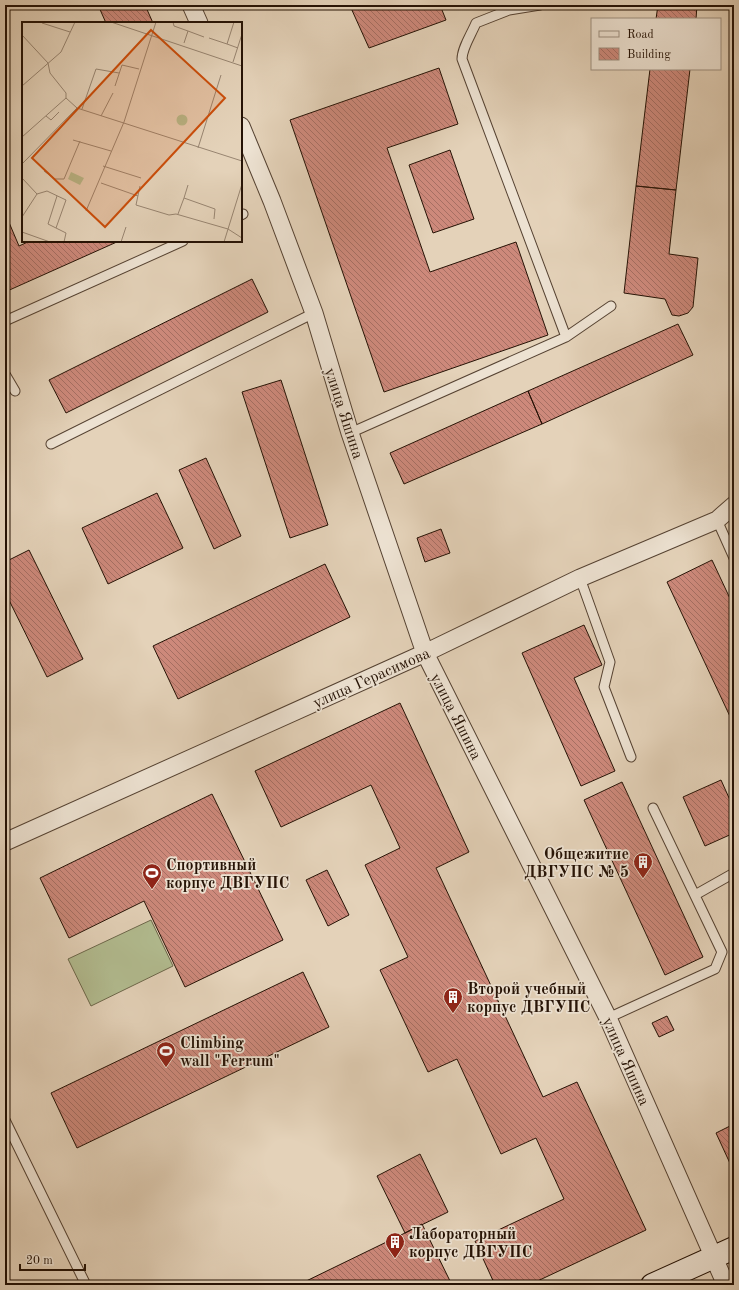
<svg xmlns="http://www.w3.org/2000/svg" width="739" height="1290" viewBox="0 0 739 1290" font-family="'Old Standard TT',serif">
	<style>
		.pitch { fill: #b2bc90; stroke: #6c674a }
		.building { fill: url(#building-back-hatch); stroke: #251205 }
		.lines { fill: none; stroke-linecap: round; stroke-linejoin: round }
		.lane-casing { stroke: #554232; stroke-width: 11 }
		.street-casing { stroke: #554232; stroke-width: 19 }
		.secondary-casing { stroke: #251205; stroke-width: 24 }
		.lane { stroke: #ede2d2; stroke-width: 9 }
		.street { stroke: #ede2d2; stroke-width: 17 }
		.secondary { stroke: #ede2d2; stroke-width: 22 }
		.labels { text-anchor: middle; stroke-width: 3.5; stroke-linejoin: round; paint-order: stroke }
		.street-label { font-size: 16px; fill: #251205; stroke: #ede2d2 }
		.poi-label { font-size: 16px; font-weight: bold; fill: #251205; stroke: #ede2d2; text-anchor: start }
		.inset-road { fill: none; stroke: #988571; stroke-width: 1 }
		.view { fill: #cb4e0b; fill-opacity: 0.15; stroke: #cb4e0b; stroke-width: 2 }
		.inset-edge { fill: none; stroke: #251205; stroke-width: 2 }
	</style>
	<defs>
		<pattern id="building-back-hatch" width="6" height="6" patternUnits="userSpaceOnUse"><rect width="6" height="6" fill="#cd897b"/><path d="M-1 5l2 2M0 0l6 6M5-1l2 2" fill="none" stroke="#a66f63"/></pattern>
	</defs>
	<rect width="100%" height="100%" fill="#e4d2b9"/>
	<filter id="stains"><feTurbulence type="fractalNoise" baseFrequency=".005" numOctaves="4"/><feColorMatrix values="0 0 0 0 .2 0 0 0 0 .09 0 0 0 0 .02 0 0 0 .5 -.17"/></filter>
	<radialGradient id="worn" r=".72"><stop offset=".6" stop-color="#630" stop-opacity="0"/><stop offset="1" stop-color="#630" stop-opacity=".3"/></radialGradient>
	<path class="pitch" d="M 151,920 L 173,966 L 91,1006 L 68,959 Z"/>
	<path class="building" d="M 98,5 L 145,5 L 153,23 L 106,23 Z
		M 359,5 L 440,5 L 446,20 L 369,48 L 351,8 Z
		M 658,5 L 697,5 L 696,19 L 656,19 Z
		M 439,68 L 458,124 L 387,148 L 430,272 L 516,242 L 548,335 L 384,392 L 290,120 Z
		M 650,69 L 690,69 L 676,190 L 636,186 Z
		M 450,150 L 474,219 L 433,233 L 409,165 Z
		M 636,186 L 676,190 L 669,254 L 698,258 L 693,307 L 688,313 L 679,316 L 672,315 L 665,299 L 624,293 Z
		M 5,213 L 19,246 L 30,241 L 119,241 L 5,292 Z
		M 252,279 L 268,312 L 66,413 L 49,380 Z
		M 678,324 L 693,355 L 542,424 L 528,391 Z
		M 281,380 L 328,525 L 290,538 L 242,392 Z
		M 528,391 L 542,424 L 404,484 L 390,453 Z
		M 206,458 L 241,536 L 214,549 L 179,470 Z
		M 157,493 L 183,548 L 108,584 L 82,528 Z
		M 441,529 L 450,553 L 425,562 L 417,538 Z
		M 29,550 L 83,659 L 47,677 L 5,592 L 5,562 Z
		M 712,560 L 734,607 L 734,725 L 667,582 Z
		M 325,564 L 350,617 L 178,699 L 153,646 Z
		M 584,625 L 602,665 L 574,678 L 615,771 L 581,786 L 522,653 Z
		M 400,703 L 469,852 L 436,868 L 543,1097 L 577,1082 L 646,1230 L 529,1285 L 495,1285 L 475,1241 L 564,1199 L 536,1138 L 501,1154 L 457,1059 L 428,1072 L 380,970 L 408,957 L 365,865 L 400,848 L 371,785 L 281,827 L 255,771 Z
		M 721,780 L 734,809 L 734,833 L 705,846 L 683,797 Z
		M 622,782 L 703,957 L 665,975 L 584,800 Z
		M 212,794 L 283,940 L 185,987 L 144,901 L 69,938 L 40,878 Z
		M 327,870 L 349,915 L 328,926 L 306,880 Z
		M 303,972 L 329,1027 L 77,1148 L 51,1093 Z
		M 667,1016 L 674,1030 L 659,1037 L 652,1023 Z
		M 734,1124 L 734,1172 L 716,1133 Z
		M 420,1154 L 448,1212 L 405,1233 L 377,1176 Z
		M 422,1224 L 452,1285 L 298,1285 L 405,1233 Z"/>
	<g class="lines">
		<g class="lane-casing">
			<path id="lane" d="M 540,5 L 509,10 L 476,23 C 471,35 462,48 462,59 L 566,337
				M 241,215 L 243,214
				M 5,321 L 183,241
				M 5,374 L 15,391
				M 350,433 L 566,337 L 611,306
				M 51,444 L 314,313
				M 717,520 L 734,558
				M 580,578 L 610,662 L 604,687 L 631,757
				M 695,895 L 734,873
				M 608,1018 L 715,969 L 722,952 L 653,808
				M 5,1120 L 86,1285"/>
		</g>
		<g class="street-casing">
			<path id="street" d="M 191,5 L 199,23
				M 241,126 L 272,201 L 314,313 L 350,433 L 425,653 L 608,1018 L 726,1285
				M 5,842 L 425,653 L 580,578 L 717,520 L 734,505"/>
		</g>
		<g class="secondary-casing">
			<path id="secondary" d="M 652,1285 L 734,1248"/>
		</g>
		<use href="#lane" class="lane"/>
		<use href="#street" class="street"/>
		<use href="#secondary" class="secondary"/>
	</g>
	<defs>
		<g id="building-pin" transform="scale(1)"><path d="M0 17L-7.5 6A9.5 9.5 0 1 1 7.5 6Z" fill="#8f2418" stroke="#ede2d2"/><path d="M-4-6H4V6H1V3H-1V6H-4ZM-2.5-4.3h1.7v1.8h-1.7ZM.8-4.3h1.7v1.8H.8ZM-2.5-1h1.7V.8h-1.7ZM.8-1h1.7V.8H.8Z" fill="#fff"/></g>
		<g id="stadium-pin" transform="scale(1)"><path d="M0 17L-7.5 6A9.5 9.5 0 1 1 7.5 6Z" fill="#8f2418" stroke="#ede2d2"/><path d="M0-5a6.5 5 0 1 0 0 10a6.5 5 0 1 0 0-10ZM-3.5-1.8h7v3.6h-7Z" fill="#fff"/></g>
	</defs>
	<g fill-rule="evenodd">
		<use href="#building-pin" x="643" y="862"/>
		<use href="#stadium-pin" x="152" y="873"/>
		<use href="#building-pin" x="453" y="997"/>
		<use href="#stadium-pin" x="166" y="1051"/>
		<use href="#building-pin" x="395" y="1242"/>
	</g>
	<g class="labels">
		<g class="street-label">
			<text transform="translate(345 413) rotate(72)" y="6">улица Яшина</text>
			<text transform="translate(371 677) rotate(-24)" y="6">улица Герасимова</text>
			<text transform="translate(457 716) rotate(63)" y="6">улица Яшина</text>
			<text transform="translate(627 1061) rotate(66)" y="6">улица Яшина</text>
		</g>
		<g class="poi-label">
			<text x="629" y="859" text-anchor="end">Общежитие<tspan x="629" dy="18">ДВГУПС № 5</tspan></text>
			<text x="166" y="870">Спортивный<tspan x="166" dy="18">корпус ДВГУПС</tspan></text>
			<text x="467" y="994">Второй учебный<tspan x="467" dy="18">корпус ДВГУПС</tspan></text>
			<text x="180" y="1048">Climbing<tspan x="180" dy="18">wall "Ferrum"</tspan></text>
			<text x="409" y="1239">Лабораторный<tspan x="409" dy="18">корпус ДВГУПС</tspan></text>
		</g>
	</g>
	<g transform="translate(22 22)">
		<rect width="220" height="220" fill="#e4d2b9"/>
		<path d="M 49,150 L 62,156 L 58,163 L 46,157 Z" fill="#b2bc90"/>
		<path d="M154.5 98a5.5 5.5 0 1 1 11 0a5.5 5.5 0 1 1-11 0Z" fill="#b2bc90"/>
		<path class="inset-road" d="M 89,0 L 220,44M 151,0 L 152,4 L 166,9M 212,0 L 205,22 L 216,26M 20,1 L 48,10M 0,13 L 26,41 L 28,51 L 44,71 L 44,76 L 55,86 L 220,139M 187,16 L 205,22M 162,21 L 166,9 L 182,15M 211,40 L 220,12M 0,64 L 39,30 L 53,0M 93,64 L 100,43 L 117,47M 60,87 L 74,47 L 97,51M 24,94 L 29,98 L 37,90M 79,94 L 91,71M 0,115 L 44,76M 51,118 L 89,129M 176,126 L 199,53M 0,142 L 55,86M 81,144 L 119,156M 22,149 L 33,157 L 42,157 L 58,119M 0,156 L 15,172M 79,161 L 116,174M 118,164 L 114,183 L 147,193 L 154,192 L 206,207 L 220,216M 15,172 L 25,169 L 44,178 L 34,206 L 44,211 L 42,220M 162,176 L 166,163M 64,189 L 102,100 L 134,0M 156,192 L 162,176 L 193,187 L 192,197M 0,195 L 15,172M 34,206 L 26,202 L 35,174M 0,210 L 28,220M 99,220 L 104,205M 202,220 L 220,162"/>
		<path class="view" d="M 129,8 L 203,76 L 83,205 L 10,136 Z"/>
		<rect width="220" height="220" class="inset-edge"/>
	</g>
	<rect width="739" height="1290" fill="none" stroke="#e4d2b9" stroke-width="20"/>
	<rect x="6" y="6" width="727" height="1278" fill="none" stroke="#251205" stroke-width="2"/>
	<rect x="10" y="10" width="719" height="1270" fill="none" stroke="#251205"/>
	<rect x="591" y="18" width="130" height="52" fill="#ede2d2" stroke="#9d8f80"/>
	<rect x="599" y="31" width="20" height="6" fill="#ede2d2" stroke="#9d8f80"/>
	<text x="627" y="38" font-size="12" fill="#251205">Road</text>
	<rect x="599" y="48" width="20" height="12" fill="url(#building-back-hatch)" stroke="#9d8f80"/>
	<text x="627" y="58" font-size="12" fill="#251205">Building</text>
	<path d="M20 1264v6h65v-6" fill="none" stroke="#251205" stroke-width="2"/>
	<text x="26" y="1264" font-size="12" fill="#251205" stroke="#ede2d2" stroke-width="3" paint-order="stroke">20 m</text>
	<rect width="100%" height="100%" filter="url(#stains)"/>
	<rect width="100%" height="100%" fill="url(#worn)"/>
</svg>
